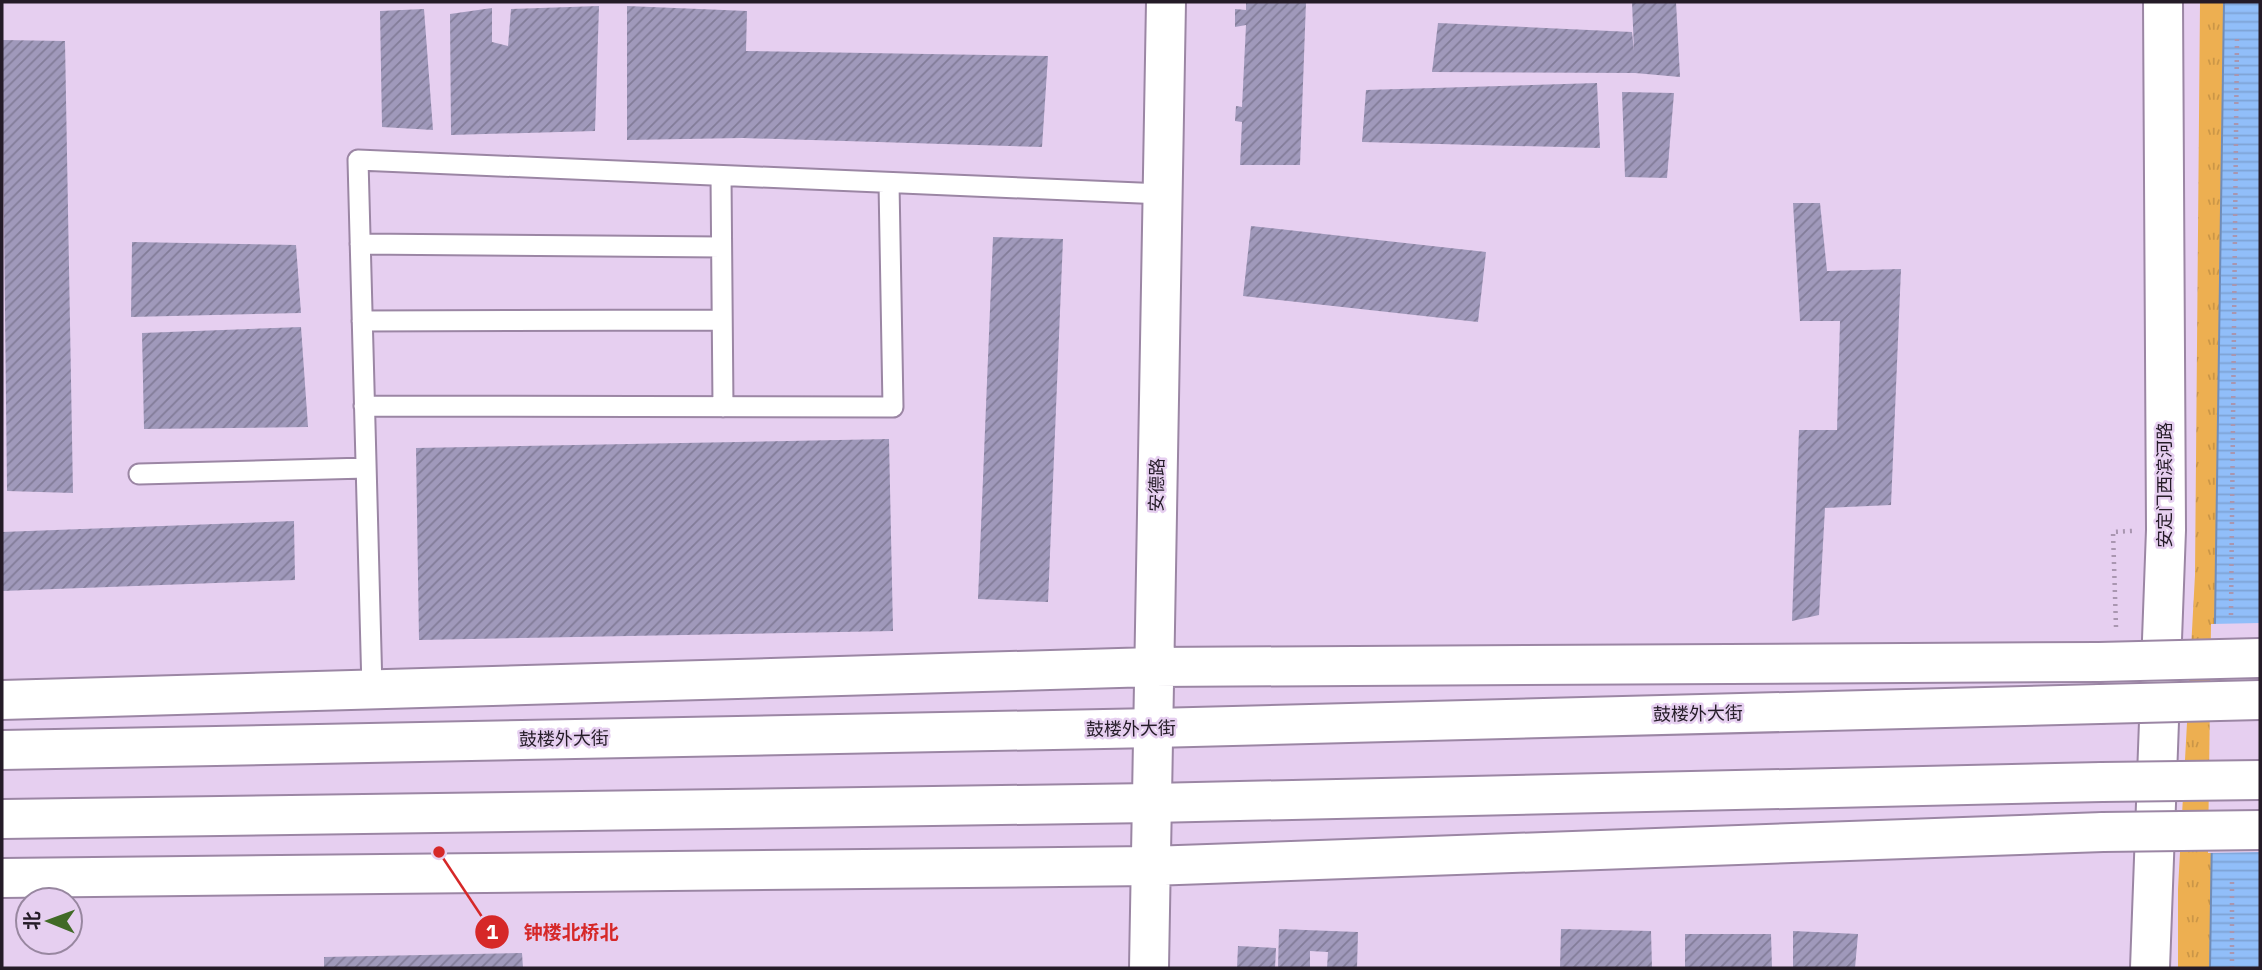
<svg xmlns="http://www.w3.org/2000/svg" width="2262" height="970" viewBox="0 0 2262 970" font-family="'IBM Plex Sans','Noto Sans SC',sans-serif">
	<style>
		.park { fill: url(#park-tufts) }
		.water { fill: url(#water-rules); stroke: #708dba; stroke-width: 2 }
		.pier { fill: #e6cff0 }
		.building { fill: url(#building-hatch) }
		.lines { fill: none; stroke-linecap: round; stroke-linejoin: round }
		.service-casing { stroke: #9b86a4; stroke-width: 23 }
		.tertiary-casing { stroke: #9b86a4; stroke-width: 42 }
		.secondary-casing { stroke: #9b86a4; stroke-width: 42 }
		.path { stroke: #a996b0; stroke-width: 4.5; stroke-dasharray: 2 5; stroke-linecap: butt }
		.service { stroke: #fff; stroke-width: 19 }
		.tertiary { stroke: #fff; stroke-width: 38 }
		.secondary { stroke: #fff; stroke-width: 38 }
		.tertiary-bridge-casing { stroke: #9b86a4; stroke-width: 42; stroke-linecap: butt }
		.secondary-bridge-casing { stroke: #9b86a4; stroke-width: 42; stroke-linecap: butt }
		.tertiary-bridge { stroke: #fff; stroke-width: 38 }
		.secondary-bridge { stroke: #fff; stroke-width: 38 }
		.labels { text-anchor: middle; stroke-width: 5; stroke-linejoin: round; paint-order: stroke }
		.street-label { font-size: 18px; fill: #241b27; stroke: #e6cff0 }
		.leader { fill: none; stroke: #d62828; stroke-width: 2.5 }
		.callout-dot { fill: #d62828; stroke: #e6cff0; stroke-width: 2.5 }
		.mark-label { font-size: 21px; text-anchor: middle; font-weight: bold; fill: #fff }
		.callout-label { font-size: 19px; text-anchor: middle; font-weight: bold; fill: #d62828; stroke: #e6cff0; stroke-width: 5; stroke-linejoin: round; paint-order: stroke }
	</style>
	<defs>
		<pattern id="park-tufts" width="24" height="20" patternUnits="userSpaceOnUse" patternTransform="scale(1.75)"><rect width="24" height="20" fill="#edaf51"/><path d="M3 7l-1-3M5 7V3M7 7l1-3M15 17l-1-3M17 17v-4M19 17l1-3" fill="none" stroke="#cb9647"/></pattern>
		<pattern id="water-rules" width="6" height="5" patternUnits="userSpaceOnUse" patternTransform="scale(1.75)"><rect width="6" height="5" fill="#91bef9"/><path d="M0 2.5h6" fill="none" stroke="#7da3d5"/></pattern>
		<pattern id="building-hatch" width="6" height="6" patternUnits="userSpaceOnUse" patternTransform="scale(1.75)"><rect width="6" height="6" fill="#a099bb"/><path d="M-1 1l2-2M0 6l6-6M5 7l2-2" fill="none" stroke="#827c98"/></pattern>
	</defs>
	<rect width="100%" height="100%" fill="#e6cff0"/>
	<path class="park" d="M 2200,2 L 2260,2 L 2260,968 L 2178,968 L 2178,889 L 2195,575 Z"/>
	<path class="water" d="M 2224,2 L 2260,2 L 2260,968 L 2210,968 Z"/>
	<path class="pier" d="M 2260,623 L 2260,852 L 2208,853 L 2211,624 Z"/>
	<path class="building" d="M 1246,2 L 1306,2 L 1300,165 L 1240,165 L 1242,122 L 1235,121 L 1236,106 L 1242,107 L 1246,25 L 1235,27 L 1235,9 L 1246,10 Z
		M 1632,2 L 1676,2 L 1680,77 L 1635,73 L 1432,72 L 1438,23 L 1632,32 L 1634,51 Z
		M 599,6 L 595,131 L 451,135 L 450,14 L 492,8 L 492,42 L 508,46 L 511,9 Z
		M 627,6 L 747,11 L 746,51 L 1048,56 L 1042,147 L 743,138 L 627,140 Z
		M 424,9 L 433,130 L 382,127 L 380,11 Z
		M 2,40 L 65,41 L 73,493 L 7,491 Z
		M 1597,83 L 1600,148 L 1362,142 L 1366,90 Z
		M 1622,92 L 1674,93 L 1667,178 L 1625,177 Z
		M 1793,203 L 1820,203 L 1827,271 L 1901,269 L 1891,505 L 1825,508 L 1819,615 L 1792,621 L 1799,430 L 1837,430 L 1840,321 L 1800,321 Z
		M 1251,226 L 1486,252 L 1478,322 L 1243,296 Z
		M 993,237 L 1063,239 L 1048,602 L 978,599 Z
		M 132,242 L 296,245 L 301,313 L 131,317 Z
		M 301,327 L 308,427 L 144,429 L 142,333 Z
		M 889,439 L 893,631 L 419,640 L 416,448 Z
		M 294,521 L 295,580 L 2,591 L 2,532 Z
		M 1279,929 L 1358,932 L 1357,968 L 1327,968 L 1328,952 L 1310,951 L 1310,968 L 1278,968 Z
		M 1561,929 L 1651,931 L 1652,968 L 1560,968 Z
		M 1793,931 L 1858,934 L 1855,968 L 1793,968 Z
		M 1685,934 L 1771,934 L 1772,968 L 1685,968 Z
		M 1238,946 L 1276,948 L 1275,968 L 1237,968 Z
		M 522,953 L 523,968 L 324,968 L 324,957 Z"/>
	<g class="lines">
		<g class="service-casing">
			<path id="service" d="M 721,176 L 723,407
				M 360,244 L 721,247
				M 362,321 L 722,320
				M 364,406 L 893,407 L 889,183
				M 139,474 L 366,468
				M 372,689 L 358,160 L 1163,194"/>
		</g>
		<g class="tertiary-casing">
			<path id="tertiary" d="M 2,700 L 1153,667 L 2099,662
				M 2,878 L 1150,866 L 2103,832
				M 1149,968 L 1166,2
				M 2150,968 L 2166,530 L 2163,2"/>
		</g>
		<g class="secondary-casing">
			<path id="secondary" d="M 2,750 L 1154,728 L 2100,704
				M 2,819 L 1152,803 L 2102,782"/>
		</g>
		<path class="path" d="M 2231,615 L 2237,39
			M 2116,627 L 2113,532 L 2132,531
			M 2232,968 L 2232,879"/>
		<use href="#service" class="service"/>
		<use href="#tertiary" class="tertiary"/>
		<use href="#secondary" class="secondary"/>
		<g class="tertiary-bridge-casing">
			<path id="tertiary-bridge" d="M 2099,662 L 2260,658
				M 2103,832 L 2260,830"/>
		</g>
		<g class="secondary-bridge-casing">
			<path id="secondary-bridge" d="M 2100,704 L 2260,700
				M 2102,782 L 2260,780"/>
		</g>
		<use href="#tertiary-bridge" class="tertiary-bridge"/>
		<use href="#secondary-bridge" class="secondary-bridge"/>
	</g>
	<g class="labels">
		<g class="street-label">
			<text transform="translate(1157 485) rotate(-89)" y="6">安德路</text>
			<text transform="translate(2165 485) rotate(-90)" y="6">安定门西滨河路</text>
			<text transform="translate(1698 714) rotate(-1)" y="6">鼓楼外大街</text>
			<text transform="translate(1131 729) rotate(-1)" y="6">鼓楼外大街</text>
			<text transform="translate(564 739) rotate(-1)" y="6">鼓楼外大街</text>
		</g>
	</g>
	<path class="leader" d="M439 852L492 932"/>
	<g class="callout-dot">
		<circle cx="439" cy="852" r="7"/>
		<circle cx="492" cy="932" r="18"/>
	</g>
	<g class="mark-label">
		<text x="492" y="939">1</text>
	</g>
	<g class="callout-label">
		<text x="571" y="939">钟楼北桥北</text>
	</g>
	<rect width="2262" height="970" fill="none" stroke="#241b27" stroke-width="7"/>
	<g transform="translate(49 921) rotate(271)"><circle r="33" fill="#e6cff0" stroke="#9887a0" stroke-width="2"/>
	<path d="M0-5L12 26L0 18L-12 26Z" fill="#406a26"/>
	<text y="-10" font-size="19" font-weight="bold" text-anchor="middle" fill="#241b27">北</text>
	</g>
</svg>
